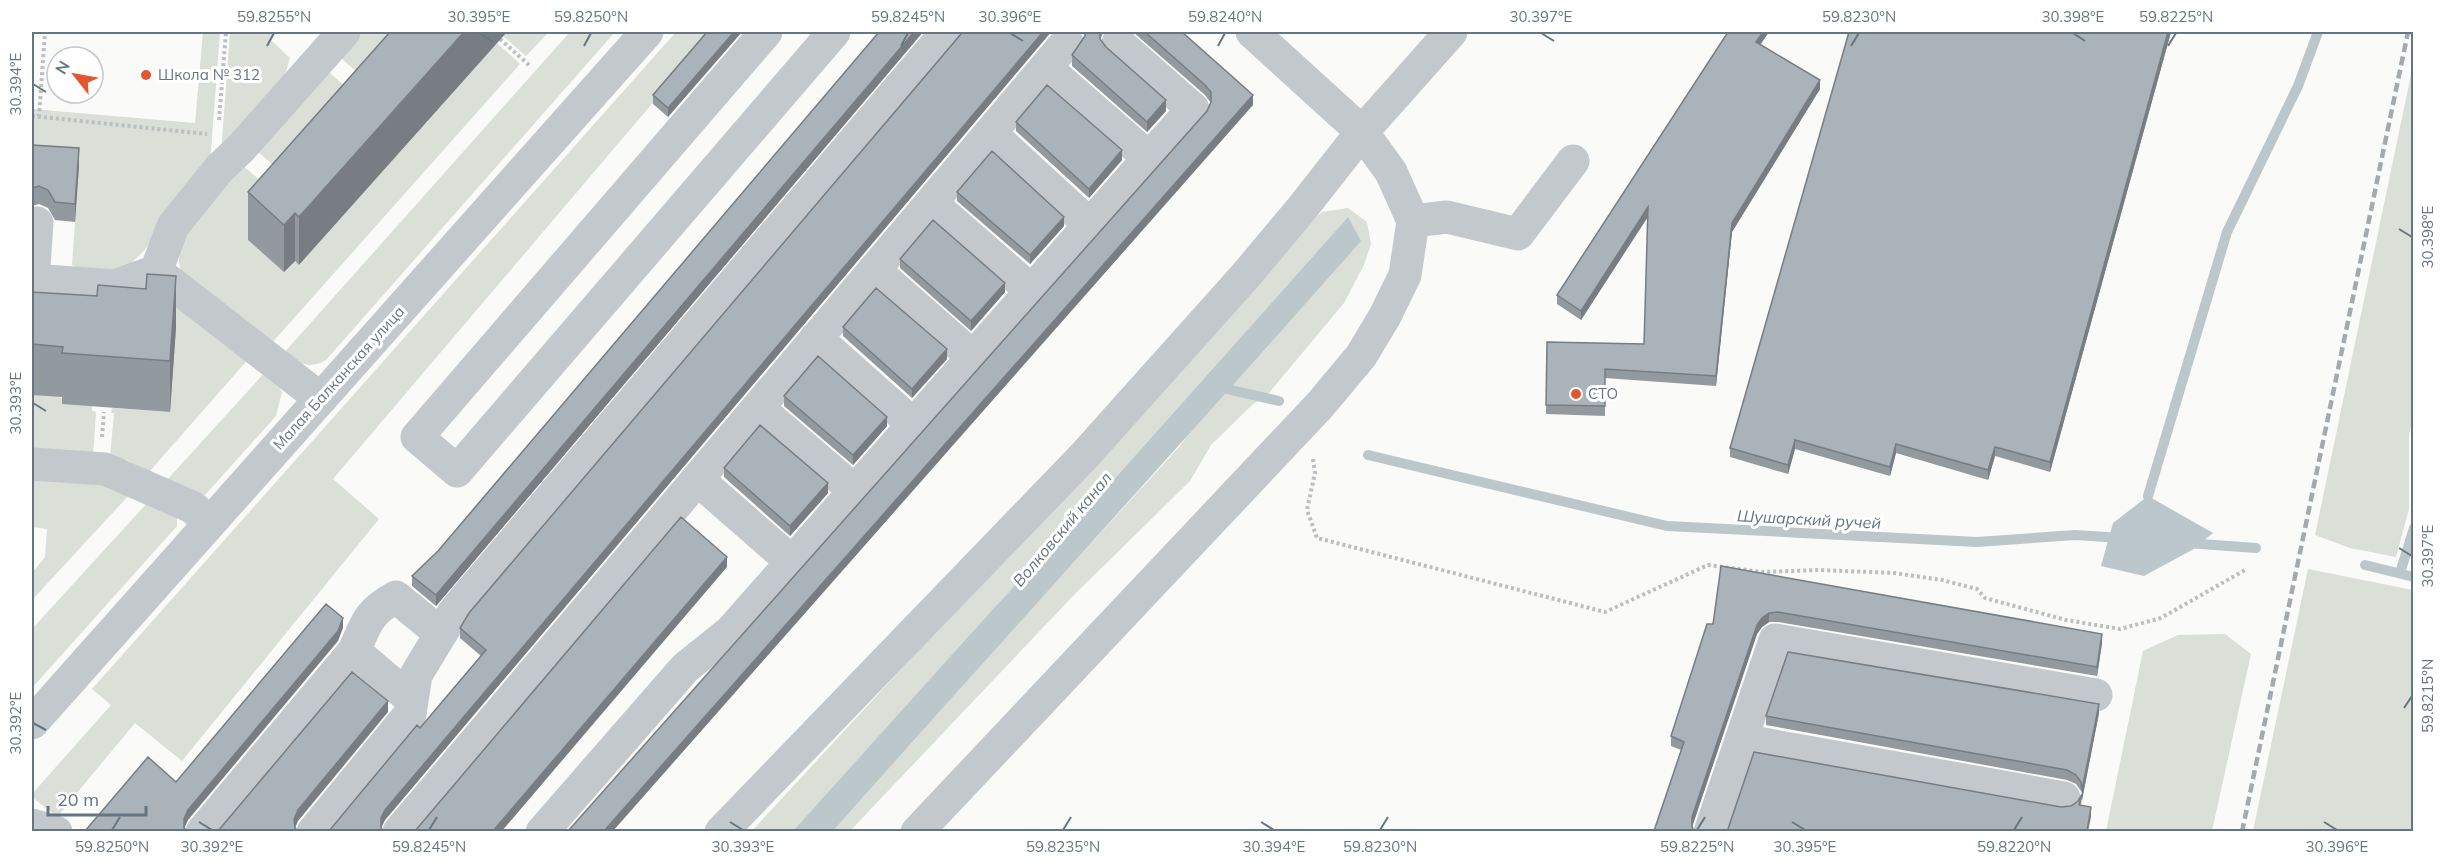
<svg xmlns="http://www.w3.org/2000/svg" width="2445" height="863" viewBox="0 0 2445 863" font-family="Mulish,sans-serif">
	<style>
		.green { fill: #dadfd7 }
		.water { fill: #bbc7cb }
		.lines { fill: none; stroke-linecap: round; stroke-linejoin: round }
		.stream { stroke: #bbc7cb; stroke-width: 10 }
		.path { stroke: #bbbfc2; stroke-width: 4; stroke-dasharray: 3 3; stroke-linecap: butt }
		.minor { stroke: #c3c8cc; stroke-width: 33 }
		.rail { stroke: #a2aab0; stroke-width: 4.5; stroke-dasharray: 9 4.5; stroke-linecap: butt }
		.wall { fill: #929a9f }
		.shaded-wall { fill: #777d82 }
		.building { fill: #aab3b9; stroke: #777d82; stroke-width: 1.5 }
		.ticks { fill: none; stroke: #657683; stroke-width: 2 }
		.poi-dot { fill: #e4572e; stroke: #fff; stroke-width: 2 }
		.labels { text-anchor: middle; stroke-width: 6; stroke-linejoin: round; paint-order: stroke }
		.poi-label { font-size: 15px; fill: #657683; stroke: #fff; text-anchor: start }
		.street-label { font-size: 15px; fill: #657683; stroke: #fff }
		.water-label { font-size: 16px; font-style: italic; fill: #60757c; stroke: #fff }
		.neatline { fill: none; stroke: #657683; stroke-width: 2 }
		.ticks-label { font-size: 15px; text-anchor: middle; fill: #657683 }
	</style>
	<rect width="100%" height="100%" fill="#fafaf8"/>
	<path class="green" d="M 203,32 L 220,32 L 210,164 L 143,252 L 127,267 L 111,275 L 82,271 L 72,265 L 79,167 L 32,163 L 32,109 L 195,123 Z
		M 230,32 L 277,32 L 271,40 L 290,58 L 284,78 L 221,154 Z
		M 363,32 L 433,32 L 379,92 L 340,57 Z
		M 507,32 L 549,32 L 526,56 L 503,36 Z
		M 570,32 L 615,32 L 326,360 C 309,370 300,363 283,354 Z
		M 676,32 L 713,32 L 333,479 L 379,519 L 182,761 L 135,723 L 57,817 L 32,797 L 32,794 L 111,705 L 92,689 Z
		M 497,43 L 520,64 L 271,344 L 181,270 C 168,234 220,191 242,165 L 283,200 L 285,272 L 295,261 L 299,265 Z
		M 2413,65 L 2414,415 L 2409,434 L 2409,509 L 2396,557 L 2350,548 L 2315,535 Z
		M 328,71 L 367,106 L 296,185 L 257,151 Z
		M 1348,208 L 1367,222 L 1371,244 L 1364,265 L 1344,303 L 1269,393 L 1252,405 L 1211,445 L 1190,481 L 1074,595 L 850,831 L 833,831 L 1021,620 L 1180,446 L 1348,217 L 1117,476 L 993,609 L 793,831 L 751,832 L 1260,280 L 1303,229 L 1322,212 Z
		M 131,295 L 181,309 L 251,356 L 149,472 L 127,460 L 110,458 L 114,413 L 111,413 L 112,408 L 170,412 Z
		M 268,369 L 282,392 L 276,416 L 205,495 L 199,496 L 166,481 Z
		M 32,390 L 92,406 L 92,411 L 96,412 L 93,457 L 32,452 Z
		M 32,478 L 100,482 L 131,493 L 32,600 L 32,573 L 45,557 L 47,529 L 32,527 Z
		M 149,501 L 177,517 L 177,526 L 32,688 L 32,629 Z
		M 2308,569 L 2413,590 L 2413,831 L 2253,831 Z
		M 2225,634 L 2251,654 L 2212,831 L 2106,831 L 2143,651 L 2178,635 Z"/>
	<path class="water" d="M 1348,217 L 1361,241 C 1186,439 1008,634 833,831 L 793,831 L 993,609 L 1117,476 Z
		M 2148,496 L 2213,533 L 2192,550 L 2144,576 L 2101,566 L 2113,523 Z"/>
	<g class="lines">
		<path class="stream" d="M 1218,387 L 1279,401
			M 1368,455 L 1667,526 L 1977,542 L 2075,535 L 2121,538
			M 2148,496 L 2227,232 L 2298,86 L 2318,32
			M 2187,543 L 2256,548
			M 2365,565 L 2414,577
			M 2400,573 L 2414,528"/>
		<path class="path" d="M 500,39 L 529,65
			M 32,116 L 207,134
			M 39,117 L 45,32
			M 219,120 L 226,32
			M 102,437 L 104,412
			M 1313,459 L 1315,473 L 1307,510 L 1317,538 L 1605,612 L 1708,565 L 1762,572 L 1820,570 L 1894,573 L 1942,580 L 1977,589 L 1985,598 L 2066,620 L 2120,629 L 2161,618 L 2245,570"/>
		<path class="minor" d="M 766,32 L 417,437 L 457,471 L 834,32
			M 1118,43 L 1193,109 L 1149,158
			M 990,133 L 1090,225
			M 931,203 L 1032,291
			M 1413,221 L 1447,217 L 1518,234 L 1573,161
			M 874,270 L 973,357
			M 156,271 L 321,399
			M 32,280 L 115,286 L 156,271 L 173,226 L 219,169 L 241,148 L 344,32
			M 33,281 L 37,223
			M 816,338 L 914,425
			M 758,408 L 855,491
			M 32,464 L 105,469 L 192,507 L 210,522
			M 697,479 L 792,562
			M 354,651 C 366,624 368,612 396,597 L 441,634
			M 32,723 L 647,32
			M 1741,740 L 2064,798
			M 32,825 L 56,832
			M 202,832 L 354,651 L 412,700
			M 313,832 L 410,714 L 416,675 L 454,612 L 947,32
			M 399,832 L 1067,42
			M 542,832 L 685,668 L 731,631 L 1149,158 L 1046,68
			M 721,832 L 1084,456 L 1247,274 L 1303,207 L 1362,132 L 1451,32
			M 917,832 L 1320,405 L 1361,356 L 1385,316 L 1405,275 L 1413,221 L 1391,172 L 1362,132 L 1252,32
			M 1710,832 L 1775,640 L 2096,695"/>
		<path class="rail" d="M 2242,832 L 2408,32"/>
	</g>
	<path class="wall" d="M 390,32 L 299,265 L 295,261 L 284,272 L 248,240 L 248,192 Z
		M 707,32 L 668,117 L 653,104 L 653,95 Z
		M 879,32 L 923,32 L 436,606 L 412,586 L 412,576 L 438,551 Z
		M 962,32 L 1051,32 L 385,820 L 381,828 L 329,831 L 420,728 L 481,656 L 460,638 L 460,628 Z
		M 1082,32 L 1104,32 L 1100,39 L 1106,47 L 1166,111 L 1147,132 L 1072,66 L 1072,55 L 1085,36 Z
		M 1133,32 L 1182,32 L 1253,105 L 1207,111 L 1211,103 L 1205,95 Z
		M 1728,32 L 1769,32 L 1760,44 L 1820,89 L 1732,232 L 1716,386 L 1605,378 L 1605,416 L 1546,414 L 1547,342 L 1644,344 L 1648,217 L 1581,320 L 1557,304 L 1557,295 Z
		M 2171,32 L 2050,472 L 1995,456 L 1988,480 L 1896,453 L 1890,476 L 1795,449 L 1788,474 L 1730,457 L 1730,448 Z
		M 1016,122 L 1122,160 L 1089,198 L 1016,131 Z
		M 32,145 L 79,166 L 75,222 L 55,220 L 48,208 L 39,204 L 32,206 Z
		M 957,192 L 1064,226 L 1030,264 L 957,201 Z
		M 900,259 L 1005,292 L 971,331 L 900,268 Z
		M 32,292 L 176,327 L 170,412 L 62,404 L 62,397 L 32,395 Z
		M 843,327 L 947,359 L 912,398 L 843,336 Z
		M 784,396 L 887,426 L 853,465 L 784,406 Z
		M 724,468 L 828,493 L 790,536 L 724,477 Z
		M 1721,566 L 2102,643 L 2097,676 L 1778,622 L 1769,622 L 1762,627 L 1757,634 L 1692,827 L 1654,831 L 1681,750 L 1671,746 L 1671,736 L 1713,624 Z
		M 2099,713 L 2082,800 L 2082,794 L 2081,806 L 2091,817 L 2061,807 L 2071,806 L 2078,801 L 2082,794 L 2081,791 L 2076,784 L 2067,780 L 1766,725 L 1766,716 Z"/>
	<path class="shaded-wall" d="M 464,32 L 507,32 L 299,265 L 299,217 Z
		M 734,32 L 742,32 L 668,117 L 668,108 Z
		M 914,32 L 923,32 L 436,606 L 436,595 Z
		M 1043,32 L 1051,32 L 385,820 L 381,828 L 381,818 L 385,810 Z
		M 1763,32 L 1769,32 L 1756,51 L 1756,42 Z
		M 2168,32 L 2171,32 L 2050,472 L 2050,462 Z
		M 1820,80 L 1820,89 L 1732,232 L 1716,386 L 1716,376 L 1732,223 Z
		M 1253,95 L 1253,105 L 613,831 L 604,831 Z
		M 1166,100 L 1166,111 L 1147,132 L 1147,122 Z
		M 79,148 L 79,166 L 75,222 L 75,204 Z
		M 1122,150 L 1122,160 L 1089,198 L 1089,189 Z
		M 1648,207 L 1648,216 L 1581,320 L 1581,311 Z
		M 295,213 L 295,261 L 284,272 L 284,225 Z
		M 1064,217 L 1064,226 L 1030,264 L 1030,255 Z
		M 176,276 L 176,327 L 170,412 L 170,361 Z
		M 1005,283 L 1005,292 L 971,331 L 971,321 Z
		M 947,349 L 947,359 L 912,398 L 912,389 Z
		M 887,417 L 887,426 L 853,465 L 853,455 Z
		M 1795,440 L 1795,449 L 1788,474 L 1788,465 Z
		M 1896,444 L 1896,453 L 1890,476 L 1890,467 Z
		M 1995,447 L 1995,456 L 1988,480 L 1988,470 Z
		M 828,483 L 828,493 L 790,536 L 790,526 Z
		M 727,557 L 727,567 L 502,831 L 493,831 Z
		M 1769,613 L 1769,622 L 1762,627 L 1757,634 L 1692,827 L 1692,817 L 1757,625 L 1762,618 Z
		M 343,618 L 343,628 L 338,641 L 188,820 L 184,829 L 184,819 L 188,810 Z
		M 2102,634 L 2102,643 L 2097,676 L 2097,667 Z
		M 388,701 L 388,712 L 298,821 L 294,830 L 294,819 L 298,810 Z
		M 2099,704 L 2099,713 L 2082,800 L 2082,790 Z
		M 2091,807 L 2091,817 L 2088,831 L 2087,831 Z"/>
	<path class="building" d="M 390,32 L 464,32 L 299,217 L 295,213 L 284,225 L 248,192 Z
		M 707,32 L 734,32 L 668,108 L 653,95 Z
		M 879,32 L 914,32 L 436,595 L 412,576 L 438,551 Z
		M 962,32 L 1043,32 L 385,810 L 381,818 L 381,828 L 384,831 L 329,831 L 417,725 L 420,728 L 486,650 L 460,628 L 469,613 L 961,34 Z
		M 1085,32 L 1100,32 L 1100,39 L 1106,47 L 1166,100 L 1147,122 L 1072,55 L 1085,36 Z
		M 1145,32 L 1182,32 L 1253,95 L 604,831 L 568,831 L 1207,111 L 1211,102 L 1211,92 L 1205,85 Z
		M 1728,32 L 1763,32 L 1756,42 L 1820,80 L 1732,223 L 1716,376 L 1605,369 L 1605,406 L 1546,405 L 1547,342 L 1644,344 L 1648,207 L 1581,311 L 1557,295 Z
		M 1849,32 L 2168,32 L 2050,462 L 1995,447 L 1988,470 L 1896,444 L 1890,467 L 1795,440 L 1788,465 L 1730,448 Z
		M 1047,85 L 1122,150 L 1089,189 L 1016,122 Z
		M 32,145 L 79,148 L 75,204 L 55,202 L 48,190 L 39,186 L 32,188 Z
		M 992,151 L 1064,217 L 1030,255 L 957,192 Z
		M 933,220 L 1005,283 L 971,321 L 900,259 Z
		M 147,274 L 176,276 L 170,361 L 62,353 L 63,347 L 32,344 L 32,292 L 97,296 L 98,285 L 146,289 Z
		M 876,288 L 947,349 L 912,389 L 843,327 Z
		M 818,356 L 887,417 L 853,455 L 784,396 Z
		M 760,425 L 828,483 L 790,526 L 724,468 Z
		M 681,517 L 727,557 L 493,831 L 415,831 Z
		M 1721,566 L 2102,634 L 2097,667 L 1778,612 L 1769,613 L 1762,618 L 1757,625 L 1692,817 L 1692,827 L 1694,831 L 1654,831 L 1684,742 L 1671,736 L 1707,624 L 1713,624 Z
		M 326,604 L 343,618 L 338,631 L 188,810 L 184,819 L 184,828 L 187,831 L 85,831 L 148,757 L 176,782 Z
		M 1788,652 L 2099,704 L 2082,790 L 2081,782 L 2076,775 L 2067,770 L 1766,716 Z
		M 352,672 L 388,701 L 298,810 L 294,819 L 295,828 L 298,831 L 218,831 Z
		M 1754,752 L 2061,807 L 2071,806 L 2078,801 L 2082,794 L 2079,805 L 2091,807 L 2087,831 L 1726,831 L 1728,829 Z"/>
	<path class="ticks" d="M 479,33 L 492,41M 1010,33 L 1023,41M 1541,33 L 1554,41M 2073,33 L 2085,41M 267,46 L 274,33M 584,46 L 591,33M 901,46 L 908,33M 1218,46 L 1225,33M 1851,46 L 1859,33M 2168,46 L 2176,33M 33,84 L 46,92M 2399,229 L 2412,237M 33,403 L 46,411M 2399,548 L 2412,556M 2404,708 L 2412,696M 33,723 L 46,730M 199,822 L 212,830M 730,822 L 743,830M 1261,822 L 1274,830M 1792,822 L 1805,830M 2324,822 L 2337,830M 112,830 L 120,817M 429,830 L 437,817M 1063,830 L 1071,817M 1380,830 L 1388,817M 1697,830 L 1705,817M 2014,830 L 2022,817"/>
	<g class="poi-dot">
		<circle cx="146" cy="75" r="6"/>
		<circle cx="1576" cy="394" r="6"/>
	</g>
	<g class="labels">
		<g class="poi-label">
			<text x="158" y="80">Школа № 312</text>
			<text x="1588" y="399">СТО</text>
		</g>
		<g class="street-label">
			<text transform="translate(339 378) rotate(-48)" y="5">Малая Балканская улица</text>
		</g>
		<g class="water-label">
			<text transform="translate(1809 519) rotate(3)" y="6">Шушарский ручей</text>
			<text transform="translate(1062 529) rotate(-50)" y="6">Волковский канал</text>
		</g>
	</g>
	<rect width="2445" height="863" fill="none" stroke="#ffffff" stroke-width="66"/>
	<g transform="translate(75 75) rotate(301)"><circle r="28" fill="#ffffff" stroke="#c1c8cd" stroke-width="1.5"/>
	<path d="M0-4.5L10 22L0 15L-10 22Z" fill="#e4572e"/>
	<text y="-9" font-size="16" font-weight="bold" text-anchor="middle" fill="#657683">N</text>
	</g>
	<path d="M48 806v9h98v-9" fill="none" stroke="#657683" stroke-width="3"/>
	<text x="57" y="806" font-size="18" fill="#657683" stroke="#ffffff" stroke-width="4.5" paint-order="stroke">20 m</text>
	<rect x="33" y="33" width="2379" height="797" class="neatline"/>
	<g class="ticks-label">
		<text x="274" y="22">59.8255°N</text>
		<text x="479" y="22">30.395°E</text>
		<text x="591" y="22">59.8250°N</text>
		<text x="908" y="22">59.8245°N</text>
		<text x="1010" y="22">30.396°E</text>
		<text x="1225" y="22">59.8240°N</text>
		<text x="1541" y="22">30.397°E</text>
		<text x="1859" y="22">59.8230°N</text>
		<text x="2073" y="22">30.398°E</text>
		<text x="2176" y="22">59.8225°N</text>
		<text transform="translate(16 84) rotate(-90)" y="5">30.394°E</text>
		<text transform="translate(2428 237) rotate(-90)" y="5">30.398°E</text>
		<text transform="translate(16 403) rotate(-90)" y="5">30.393°E</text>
		<text transform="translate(2428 556) rotate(-90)" y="5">30.397°E</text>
		<text transform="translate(2428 696) rotate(-90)" y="5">59.8215°N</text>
		<text transform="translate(16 723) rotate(-90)" y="5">30.392°E</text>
		<text x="112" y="852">59.8250°N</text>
		<text x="212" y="852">30.392°E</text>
		<text x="429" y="852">59.8245°N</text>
		<text x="743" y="852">30.393°E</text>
		<text x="1063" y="852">59.8235°N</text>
		<text x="1274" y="852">30.394°E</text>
		<text x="1380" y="852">59.8230°N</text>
		<text x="1697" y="852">59.8225°N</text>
		<text x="1805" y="852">30.395°E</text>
		<text x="2014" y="852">59.8220°N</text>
		<text x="2337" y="852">30.396°E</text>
	</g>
</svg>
